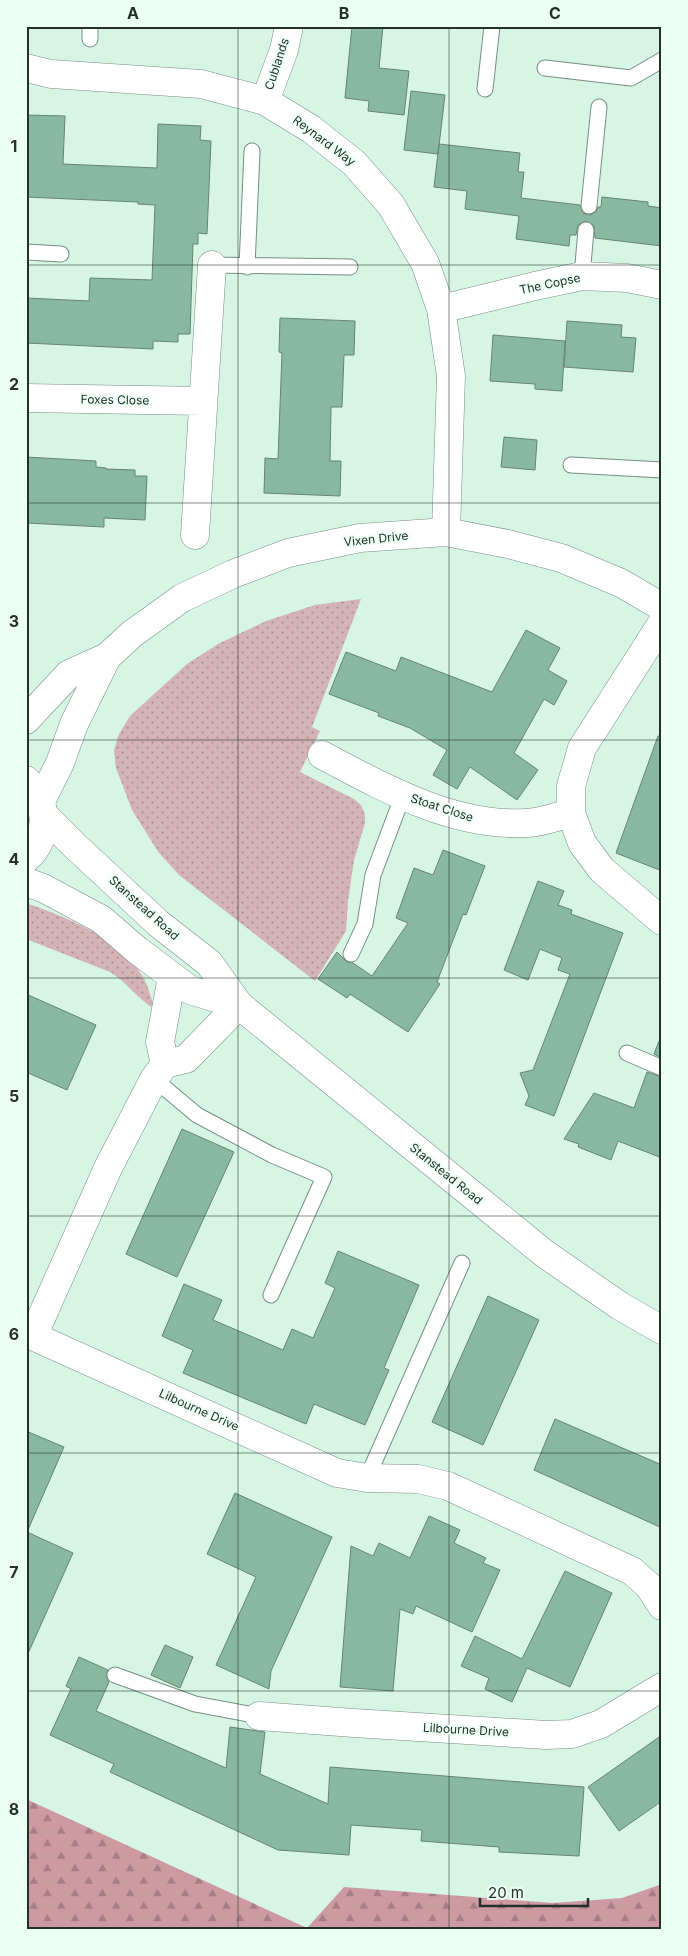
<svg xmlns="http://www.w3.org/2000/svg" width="688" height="1956" viewBox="0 0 688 1956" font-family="Inter,sans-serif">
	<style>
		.grass { fill: url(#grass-dots) }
		.forest { fill: url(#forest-firs) }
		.building { fill: #88b9a0; stroke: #678374 }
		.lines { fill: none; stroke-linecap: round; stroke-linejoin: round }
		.lane-casing { stroke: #748f81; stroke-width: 17 }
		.street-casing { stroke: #748f81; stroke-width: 29 }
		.secondary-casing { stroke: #748f81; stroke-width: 29 }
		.lane { stroke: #fff; stroke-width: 15 }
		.street { stroke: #fff; stroke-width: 28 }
		.secondary { stroke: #fff; stroke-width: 28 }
		.grid { fill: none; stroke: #24302a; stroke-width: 1; stroke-opacity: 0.55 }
		.labels { text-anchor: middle; stroke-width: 4; stroke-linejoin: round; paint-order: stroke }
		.street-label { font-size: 12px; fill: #24302a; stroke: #ecfff5 }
		.neatline { fill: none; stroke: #24302a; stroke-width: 2 }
		.grid-label { font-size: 16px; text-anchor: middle; font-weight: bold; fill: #24302a }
	</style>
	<defs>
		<pattern id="grass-dots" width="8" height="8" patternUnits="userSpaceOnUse" patternTransform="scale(1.25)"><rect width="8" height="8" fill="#d4b3b7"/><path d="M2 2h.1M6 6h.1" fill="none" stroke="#ac9295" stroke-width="1.8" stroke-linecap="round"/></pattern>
		<pattern id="forest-firs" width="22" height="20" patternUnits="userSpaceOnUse" patternTransform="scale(1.25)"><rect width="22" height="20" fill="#ce9aa2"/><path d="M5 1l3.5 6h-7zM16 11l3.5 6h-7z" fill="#a77e84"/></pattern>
	</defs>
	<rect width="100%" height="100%" fill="#d6f5e4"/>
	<path class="grass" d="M 361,599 L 312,727 L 320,731 L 300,772 L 354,799 L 361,805 L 365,814 L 365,823 L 354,860 L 348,901 L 346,931 L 315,981 L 179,875 L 159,853 L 132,810 L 116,768 L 114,750 L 119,734 L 130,716 L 187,664 L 218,644 L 266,621 L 315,605 Z
		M 26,903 C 66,917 123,939 144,979 C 149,988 151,999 155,1009 C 137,999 127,982 110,972 L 26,939 Z"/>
	<path class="forest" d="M 26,1799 L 307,1928 L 344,1887 L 553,1903 L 622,1898 L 662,1884 L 662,1930 L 26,1930 Z"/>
	<path class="building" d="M 352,26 L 383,26 L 379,68 L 409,71 L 404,115 L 368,111 L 369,101 L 345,98 Z
		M 411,91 L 445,95 L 438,154 L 404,150 Z
		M 26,115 L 65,116 L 63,164 L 157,168 L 158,124 L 201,126 L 200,140 L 211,141 L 207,234 L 198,233 L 198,244 L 193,244 L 190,334 L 178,334 L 178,342 L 153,341 L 153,349 L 26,343 L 26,298 L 89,301 L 90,278 L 152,280 L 155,205 L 138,204 L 138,202 L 26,197 Z
		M 439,144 L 520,153 L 518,172 L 524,172 L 521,198 L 580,205 L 583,213 L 589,215 L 596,212 L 598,207 L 601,207 L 602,197 L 648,202 L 648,206 L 662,208 L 662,246 L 595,238 L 594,226 L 586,221 L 578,225 L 576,235 L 570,235 L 569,246 L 516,239 L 519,216 L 465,209 L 467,191 L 434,187 Z
		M 280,318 L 355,321 L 354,355 L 344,355 L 342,407 L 331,407 L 330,461 L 341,461 L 340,496 L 264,493 L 265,458 L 278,459 L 282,353 L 279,352 Z
		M 567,321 L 622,325 L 621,337 L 636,338 L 633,372 L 564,367 Z
		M 493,335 L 565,341 L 562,391 L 535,389 L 535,384 L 490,381 Z
		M 504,437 L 537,440 L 535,470 L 501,467 Z
		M 26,457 L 96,461 L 96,467 L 106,468 L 106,469 L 135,470 L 135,476 L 147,476 L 145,520 L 104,518 L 104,527 L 26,523 Z
		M 526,630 L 560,648 L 548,670 L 567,681 L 554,705 L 544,699 L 514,753 L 538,770 L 517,800 L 470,767 L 457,789 L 433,775 L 447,750 L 410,728 L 378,716 L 379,713 L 329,694 L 346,652 L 396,671 L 401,657 L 492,692 Z
		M 658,736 L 662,736 L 662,871 L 616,853 Z
		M 443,850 L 485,866 L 466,915 L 463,914 L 437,982 L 440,984 L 408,1032 L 350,994 L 347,998 L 318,979 L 337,952 L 347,962 L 353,963 L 372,976 L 408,923 L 396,918 L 414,868 L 433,875 Z
		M 538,881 L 564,891 L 558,905 L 572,910 L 571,914 L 623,933 L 554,1116 L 525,1105 L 529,1096 L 520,1073 L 533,1070 L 570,974 L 558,970 L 562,958 L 540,949 L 528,980 L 504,970 Z
		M 26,994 L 96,1025 L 67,1090 L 26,1072 Z
		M 659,1041 L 662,1041 L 662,1058 L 654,1054 Z
		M 647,1072 L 662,1077 L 662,1158 L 618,1141 L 611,1160 L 578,1147 L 579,1144 L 564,1139 L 594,1093 L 634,1108 Z
		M 182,1129 L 234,1152 L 177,1277 L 126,1254 Z
		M 338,1251 L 419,1285 L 384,1368 L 389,1370 L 365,1425 L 314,1404 L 306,1424 L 183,1373 L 193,1350 L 162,1336 L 184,1284 L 222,1300 L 213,1320 L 283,1350 L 292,1329 L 313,1338 L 335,1288 L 325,1283 Z
		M 488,1296 L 539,1320 L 483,1445 L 432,1422 Z
		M 555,1419 L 662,1465 L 662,1528 L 534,1470 Z
		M 26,1431 L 64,1447 L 27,1532 L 73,1553 L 26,1658 Z
		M 235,1493 L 332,1537 L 271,1671 L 269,1689 L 216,1665 L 256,1577 L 207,1554 Z
		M 429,1516 L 460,1530 L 454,1543 L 486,1558 L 483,1563 L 500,1570 L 472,1632 L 416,1606 L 413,1614 L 400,1609 L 393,1691 L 340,1687 L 351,1546 L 373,1556 L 379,1543 L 410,1558 Z
		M 565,1571 L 612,1593 L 570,1687 L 527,1668 L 512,1702 L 485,1689 L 489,1678 L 461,1666 L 475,1636 L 522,1659 Z
		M 165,1645 L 193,1657 L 180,1688 L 151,1675 Z
		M 79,1657 L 108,1670 L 106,1676 L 109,1682 L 96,1711 L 226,1768 L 230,1727 L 265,1732 L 260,1774 L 328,1804 L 330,1767 L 584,1787 L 579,1856 L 499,1852 L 499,1847 L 421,1841 L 422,1830 L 351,1825 L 349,1855 L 278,1850 L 110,1772 L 114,1764 L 50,1735 L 71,1689 L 66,1686 Z
		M 662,1735 L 662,1801 L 619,1831 L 588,1787 Z"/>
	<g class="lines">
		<g class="lane-casing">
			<path id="lane" d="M 90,39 L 90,26
				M 545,68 L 631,78 L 662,60
				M 485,89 L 492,26
				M 589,206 L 599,107
				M 26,252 L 61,254
				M 212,265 L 350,267
				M 247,267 L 252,151
				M 582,276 L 586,230
				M 571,465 L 662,470
				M 351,954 L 365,924 L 373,875 L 403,795
				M 627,1053 L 662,1068
				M 154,1079 L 197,1115 L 272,1155 L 324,1177 L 271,1295
				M 367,1478 L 462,1263
				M 115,1675 L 195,1704 L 259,1716"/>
		</g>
		<g class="street-casing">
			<path id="street" d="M 26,68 L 51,74 L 201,84 L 265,101 L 311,129 L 354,163 L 391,205 L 425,263 L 441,309 L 451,376 L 446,532
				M 265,101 L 284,50 L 289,26
				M 441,309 L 535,286 L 582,276 L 627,278 L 662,285
				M 26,398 L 203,401
				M 195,535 L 212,265
				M 662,623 L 582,748 L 571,786 L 571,813 L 582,843 L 602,870 L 662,921
				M 26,720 L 69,674 L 107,657 L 132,634 L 182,598 L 233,574 L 288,553 L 360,538 L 446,532 L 508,544 L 561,558 L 621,583 L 662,607
				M 322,755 C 384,788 453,827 526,823 C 541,823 557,816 571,813
				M 41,801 L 60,763 L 74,724 L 107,657
				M 165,1064 L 160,1042 L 172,977
				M 26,1333 L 337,1473 L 367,1478 L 418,1479 L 448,1486 L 632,1571 L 649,1586 L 662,1606
				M 33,1336 L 108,1168 L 154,1079 L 165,1064 L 186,1059 L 239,1005
				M 259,1716 L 354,1723 L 546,1735 L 572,1734 L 601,1724 L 662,1687"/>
		</g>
		<g class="secondary-casing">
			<path id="secondary" d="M 26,780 C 49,803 50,837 26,859
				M 45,816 L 74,845 L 159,924 L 209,963 L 239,1005 L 545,1254 L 620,1306 L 662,1330
				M 26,882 L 43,888 L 101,919 L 137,950 L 190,990 L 239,1005"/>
		</g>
		<use href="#lane" class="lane"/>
		<use href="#street" class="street"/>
		<use href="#secondary" class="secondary"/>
	</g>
	<path class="grid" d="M 238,26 L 238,1930M 449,26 L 449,1930M 26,265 L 662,265M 26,503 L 662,503M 26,740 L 662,740M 26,978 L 662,978M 26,1216 L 662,1216M 26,1453 L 662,1453M 26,1691 L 662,1691"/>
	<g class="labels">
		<g class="street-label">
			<text transform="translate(277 64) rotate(-72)" y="4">Cublands</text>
			<text transform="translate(324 141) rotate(37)" y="4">Reynard Way</text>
			<text transform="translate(550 284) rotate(-12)" y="4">The Copse</text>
			<text transform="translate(115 400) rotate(1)" y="4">Foxes Close</text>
			<text transform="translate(376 539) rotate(-6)" y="4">Vixen Drive</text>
			<text transform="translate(442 808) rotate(18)" y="4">Stoat Close</text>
			<text transform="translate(144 908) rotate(42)" y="4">Stanstead Road</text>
			<text transform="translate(446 1174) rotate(39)" y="4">Stanstead Road</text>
			<text transform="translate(199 1410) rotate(24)" y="4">Lilbourne Drive</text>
			<text transform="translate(466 1730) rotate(3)" y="4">Lilbourne Drive</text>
		</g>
	</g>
	<rect width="688" height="1956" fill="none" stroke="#ecfff5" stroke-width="55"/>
	<path d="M480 1898v8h108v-8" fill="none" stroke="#24302a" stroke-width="2.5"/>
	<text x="488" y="1898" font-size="15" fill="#24302a" stroke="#ecfff5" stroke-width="4" paint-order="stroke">20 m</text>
	<rect x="28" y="28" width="632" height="1900" class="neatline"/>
	<g class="grid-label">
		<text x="133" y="19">A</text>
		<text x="344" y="19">B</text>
		<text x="555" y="19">C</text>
		<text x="14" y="152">1</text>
		<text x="14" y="390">2</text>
		<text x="14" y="627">3</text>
		<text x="14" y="865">4</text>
		<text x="14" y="1102">5</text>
		<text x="14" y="1340">6</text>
		<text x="14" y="1578">7</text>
		<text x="14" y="1815">8</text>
	</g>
</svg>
